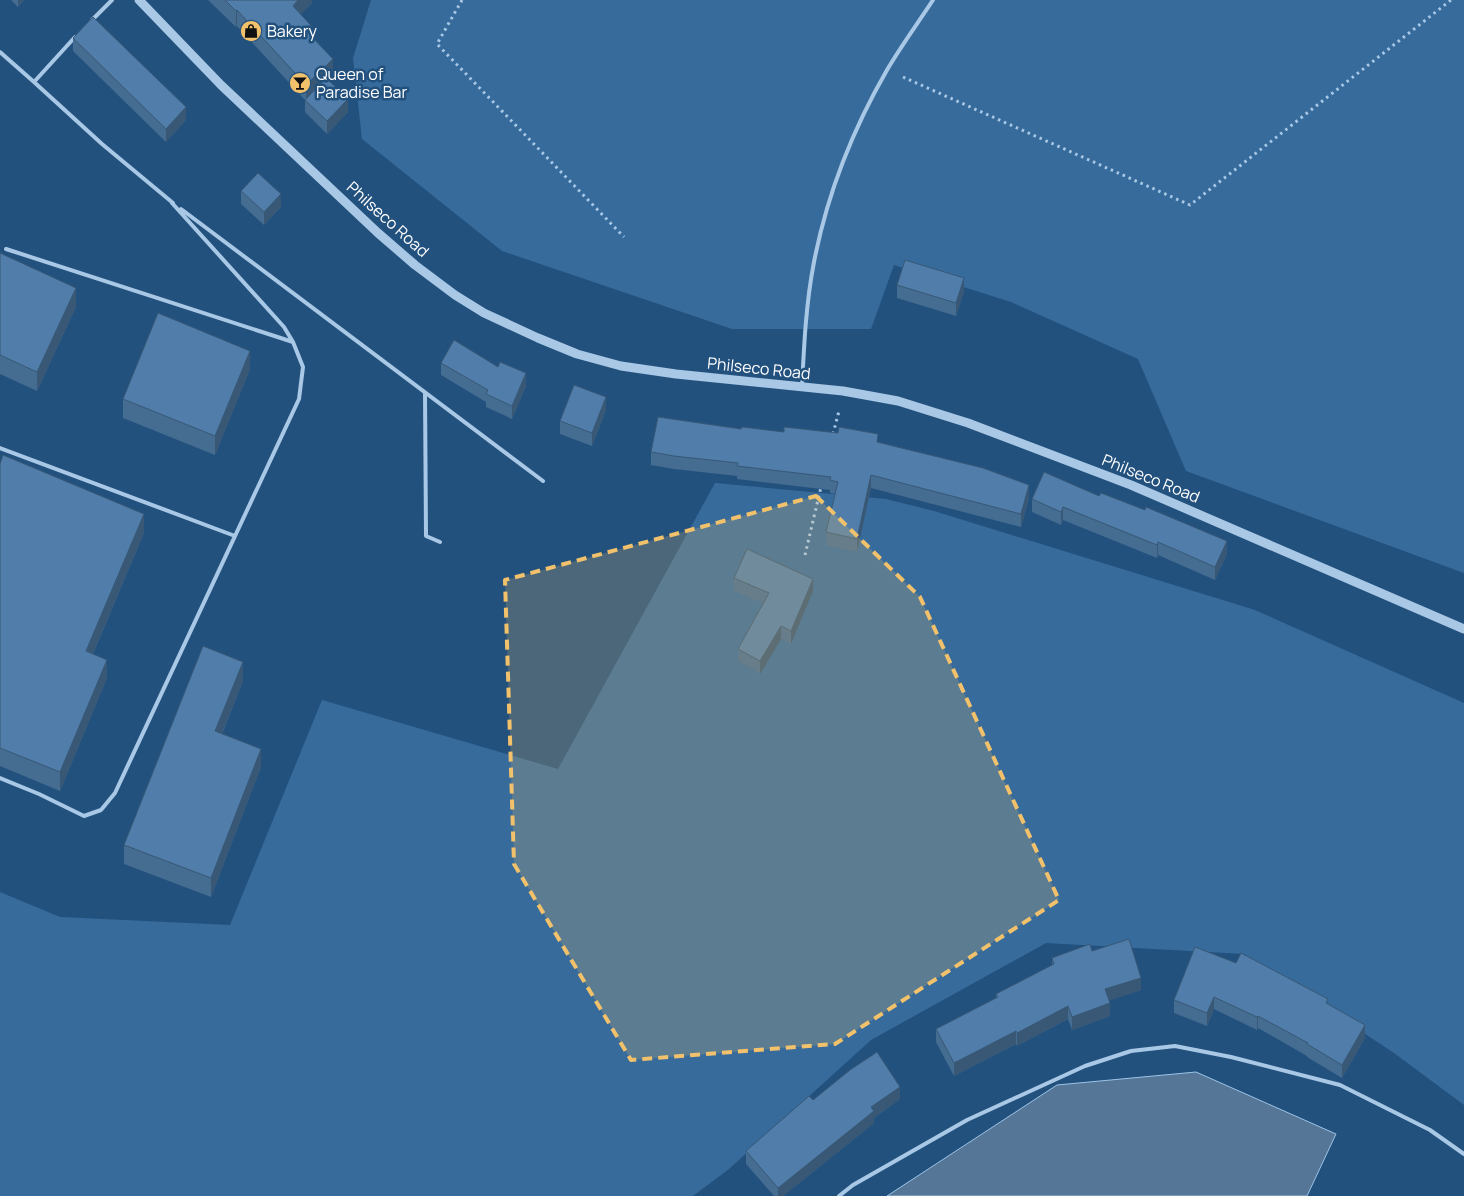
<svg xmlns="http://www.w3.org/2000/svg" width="1464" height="1196" viewBox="0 0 1464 1196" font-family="Manrope,sans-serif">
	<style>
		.green { fill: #376b9c }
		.water { fill: #557697; stroke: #9cc4e7 }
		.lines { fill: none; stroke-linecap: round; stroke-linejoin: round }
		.path { stroke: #a8c8e6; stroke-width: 3; stroke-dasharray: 2.5 4; stroke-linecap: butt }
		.service { stroke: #a8c8e6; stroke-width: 4 }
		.tertiary { stroke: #a8c8e6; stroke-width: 9 }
		.wall { fill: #456c91 }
		.shaded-wall { fill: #385876 }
		.building { fill: #507da9; stroke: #385876 }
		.marked { fill: #f1c16b; fill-opacity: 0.2; stroke: #f1c16b; stroke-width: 4; stroke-dasharray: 10 6; stroke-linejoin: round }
		.labels { text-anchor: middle; stroke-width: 5; stroke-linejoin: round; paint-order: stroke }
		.poi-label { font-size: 16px; fill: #fff; stroke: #23517e; text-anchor: start }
		.street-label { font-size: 16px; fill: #fff; stroke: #23517e }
	</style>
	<rect width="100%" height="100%" fill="#23517e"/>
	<path class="green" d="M 371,0 L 1464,0 L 1464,573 L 1186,471 L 1138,359 L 1011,302 L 894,265 L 871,329 L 732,329 L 502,251 L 362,139 L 353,58 Z
		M 715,483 L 886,499 L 934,511 L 1255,610 L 1464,703 L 1464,1105 L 1394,1053 L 1244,954 L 1046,943 L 871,1040 L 729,1169 L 693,1196 L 0,1196 L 0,892 L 60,917 L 230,925 L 322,700 L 558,769 Z"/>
	<path class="water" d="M 1196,1072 L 1336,1134 L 1307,1196 L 887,1196 L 1057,1085 Z"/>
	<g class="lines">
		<path class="path" d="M 462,0 L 437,44 L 624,237
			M 903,77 L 1190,205 L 1451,0
			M 833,434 L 839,411
			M 805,555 L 821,487"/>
		<path class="service" d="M 92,20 L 112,0
			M 75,37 L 34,82 L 102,144 L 173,203
			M 0,52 L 34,82
			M 181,209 L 543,481
			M 6,249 L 293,342
			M 802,387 C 804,345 806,303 814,262 C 827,195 853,129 887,70 C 901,46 918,23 933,0
			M 425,393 L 426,536 L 440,542
			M 0,448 L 235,536
			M 0,778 L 39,794 L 84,816 L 101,810 L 115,793 L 299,399 L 303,367 L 293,342 L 284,327 L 172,203
			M 839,1196 L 853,1185 L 967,1120 L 1085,1066 L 1131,1051 L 1175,1046 L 1231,1057 L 1340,1085 L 1430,1130 L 1464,1154"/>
		<path class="tertiary" d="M 139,0 L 221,85 L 378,233 L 415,265 L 455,295 L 484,313 L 538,338 L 577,354 L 621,366 L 676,374 L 843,391 L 898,401 L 968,423 L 1131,485 L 1464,629"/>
	</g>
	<path class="wall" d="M 11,0 L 24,0 L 18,7 Z
		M 208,0 L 312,0 L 312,3 L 300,14 L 316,41 L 333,75 L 328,80 L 348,112 L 327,134 L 305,112 L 305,100 L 237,26 L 236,27 Z
		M 73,38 L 186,120 L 166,142 L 73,51 Z
		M 241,191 L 281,207 L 264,225 L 241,204 Z
		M 0,253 L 76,307 L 37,391 L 0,374 Z
		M 897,285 L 964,291 L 956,316 L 897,298 Z
		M 441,363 L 526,386 L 512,419 L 486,407 L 486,402 L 441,375 Z
		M 250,369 L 215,455 L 123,418 L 123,399 Z
		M 606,410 L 592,446 L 560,434 L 560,421 Z
		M 741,429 L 784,432 L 878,442 L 1029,498 L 1021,527 L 871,488 L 857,552 L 826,545 L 826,532 L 835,494 L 830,493 L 830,490 L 737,479 L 737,476 L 674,469 L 651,465 L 651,452 Z
		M 0,464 L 144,533 L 93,654 L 107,678 L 60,791 L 0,766 Z
		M 1032,499 L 1227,554 L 1215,580 L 1158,555 L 1157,558 L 1063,520 L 1061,525 L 1032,512 Z
		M 734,578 L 813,591 L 791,644 L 781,639 L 760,674 L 738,661 L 738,649 L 763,603 L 734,591 Z
		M 243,681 L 222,734 L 261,767 L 211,897 L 124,864 L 124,845 Z
		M 1092,951 L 1141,990 L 1109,1000 L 1110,1016 L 1072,1030 L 1068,1019 L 1017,1046 L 1016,1044 L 954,1076 L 936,1042 L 936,1029 L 996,998 L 996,994 L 1052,965 L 1052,958 Z
		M 1236,963 L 1328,1004 L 1365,1038 L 1342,1078 L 1307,1057 L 1307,1056 L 1258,1028 L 1257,1030 L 1214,1009 L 1207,1026 L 1174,1013 L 1174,1000 Z
		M 900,1099 L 874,1118 L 874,1123 L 783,1196 L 774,1196 L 746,1164 L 746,1151 L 813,1100 Z"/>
	<path class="shaded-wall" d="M 18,0 L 24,0 L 18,7 Z
		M 298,0 L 312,0 L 312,3 L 293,22 L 293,6 Z
		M 237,10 L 237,26 L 236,27 L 236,11 Z
		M 316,31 L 316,47 L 311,36 Z
		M 333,59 L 333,75 L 306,101 L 306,85 Z
		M 348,99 L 348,112 L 327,134 L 327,121 Z
		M 186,107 L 186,120 L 166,142 L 166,129 Z
		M 281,194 L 281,207 L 264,225 L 264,212 Z
		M 964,278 L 964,291 L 956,316 L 956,303 Z
		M 76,288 L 76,307 L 37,391 L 37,372 Z
		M 250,351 L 250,369 L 215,455 L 215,436 Z
		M 526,373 L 526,386 L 512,419 L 512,406 Z
		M 606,397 L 606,410 L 592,446 L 592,433 Z
		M 871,475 L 871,488 L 857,552 L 857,539 Z
		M 1029,485 L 1029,498 L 1021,527 L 1021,514 Z
		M 1063,507 L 1063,520 L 1061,525 L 1061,512 Z
		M 144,514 L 144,533 L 86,670 L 86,651 Z
		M 1227,541 L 1227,554 L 1215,580 L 1215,567 Z
		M 1158,542 L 1158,555 L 1157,558 L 1157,545 Z
		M 813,579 L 813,591 L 791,644 L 791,631 Z
		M 781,626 L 781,639 L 760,674 L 760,661 Z
		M 107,660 L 107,678 L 60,791 L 60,772 Z
		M 243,662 L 243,681 L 215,750 L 215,731 Z
		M 261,749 L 261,767 L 211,897 L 211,878 Z
		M 1141,978 L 1141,990 L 1105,1002 L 1105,989 Z
		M 1214,997 L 1214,1009 L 1207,1026 L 1207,1013 Z
		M 1110,1003 L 1110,1016 L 1072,1030 L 1072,1017 Z
		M 1068,1006 L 1068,1019 L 1017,1046 L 1017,1033 Z
		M 1258,1016 L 1258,1028 L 1257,1030 L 1257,1017 Z
		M 1365,1025 L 1365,1038 L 1342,1078 L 1342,1065 Z
		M 1016,1031 L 1016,1044 L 954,1076 L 954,1063 Z
		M 900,1087 L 900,1099 L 874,1118 L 874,1123 L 783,1196 L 778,1196 L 778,1188 L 871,1107 Z"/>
	<path class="building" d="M 225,0 L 298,0 L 293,6 L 316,31 L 311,36 L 333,59 L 306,85 L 237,10 L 236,11 Z
		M 93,17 L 186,107 L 166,129 L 73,38 Z
		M 326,78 L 348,99 L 327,121 L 305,100 Z
		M 258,173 L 281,194 L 264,212 L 241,191 Z
		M 0,253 L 76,288 L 37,372 L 0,355 Z
		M 905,260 L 964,278 L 956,303 L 897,285 Z
		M 158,313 L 250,351 L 215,436 L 123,399 Z
		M 454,340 L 498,367 L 500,362 L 526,373 L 512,406 L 486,394 L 488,390 L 441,363 Z
		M 574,385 L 606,397 L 592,433 L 560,421 Z
		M 658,417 L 741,429 L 742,427 L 784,432 L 784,427 L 838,433 L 839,427 L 878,434 L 877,442 L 983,468 L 1029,485 L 1021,514 L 871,475 L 857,539 L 826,532 L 838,482 L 830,480 L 831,477 L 737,466 L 738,463 L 674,456 L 651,452 Z
		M 3,455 L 144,514 L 86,651 L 107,660 L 60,772 L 0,748 L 0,464 Z
		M 1044,472 L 1099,496 L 1101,493 L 1145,510 L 1146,507 L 1227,541 L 1215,567 L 1158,542 L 1157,545 L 1063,507 L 1061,512 L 1032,499 Z
		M 747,549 L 813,579 L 791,631 L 781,626 L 760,661 L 738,649 L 769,593 L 734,578 Z
		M 203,646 L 243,662 L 215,731 L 261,749 L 211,878 L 124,845 Z
		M 1129,939 L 1141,978 L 1105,989 L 1110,1003 L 1072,1017 L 1068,1006 L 1017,1033 L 1016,1031 L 954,1063 L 936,1029 L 998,997 L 996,994 L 1054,964 L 1052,958 L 1090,944 L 1092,951 Z
		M 1195,947 L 1236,963 L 1241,953 L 1328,999 L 1326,1003 L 1365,1025 L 1342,1065 L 1307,1044 L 1308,1043 L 1258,1016 L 1257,1017 L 1214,997 L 1207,1013 L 1174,1000 Z
		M 877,1052 L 900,1087 L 871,1107 L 874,1111 L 778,1188 L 746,1151 L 809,1096 L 813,1100 L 850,1070 Z"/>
	<path class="marked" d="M 816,496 L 920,597 L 1059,900 L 835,1044 L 631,1060 L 514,864 L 505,580 Z"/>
	<defs>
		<g id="shop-disc" transform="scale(1.125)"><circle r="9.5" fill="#f1c16b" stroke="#23517e"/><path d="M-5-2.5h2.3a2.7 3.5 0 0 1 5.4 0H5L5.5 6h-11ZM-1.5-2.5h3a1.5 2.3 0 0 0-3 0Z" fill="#111"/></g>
		<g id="bar-disc" transform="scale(1.125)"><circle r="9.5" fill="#f1c16b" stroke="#23517e"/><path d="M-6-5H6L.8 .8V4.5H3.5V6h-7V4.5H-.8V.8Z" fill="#111"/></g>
	</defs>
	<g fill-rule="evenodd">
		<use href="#shop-disc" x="251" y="31"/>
		<use href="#bar-disc" x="300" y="83"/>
	</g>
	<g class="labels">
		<g class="poi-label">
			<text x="267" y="37">Bakery</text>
			<text x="316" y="80">Queen of<tspan x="316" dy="18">Paradise Bar</tspan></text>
		</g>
		<g class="street-label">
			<text transform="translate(388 219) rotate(42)" y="6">Philseco Road</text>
			<text transform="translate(759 368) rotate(6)" y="6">Philseco Road</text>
			<text transform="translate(1151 478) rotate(22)" y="6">Philseco Road</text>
		</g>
	</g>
</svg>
